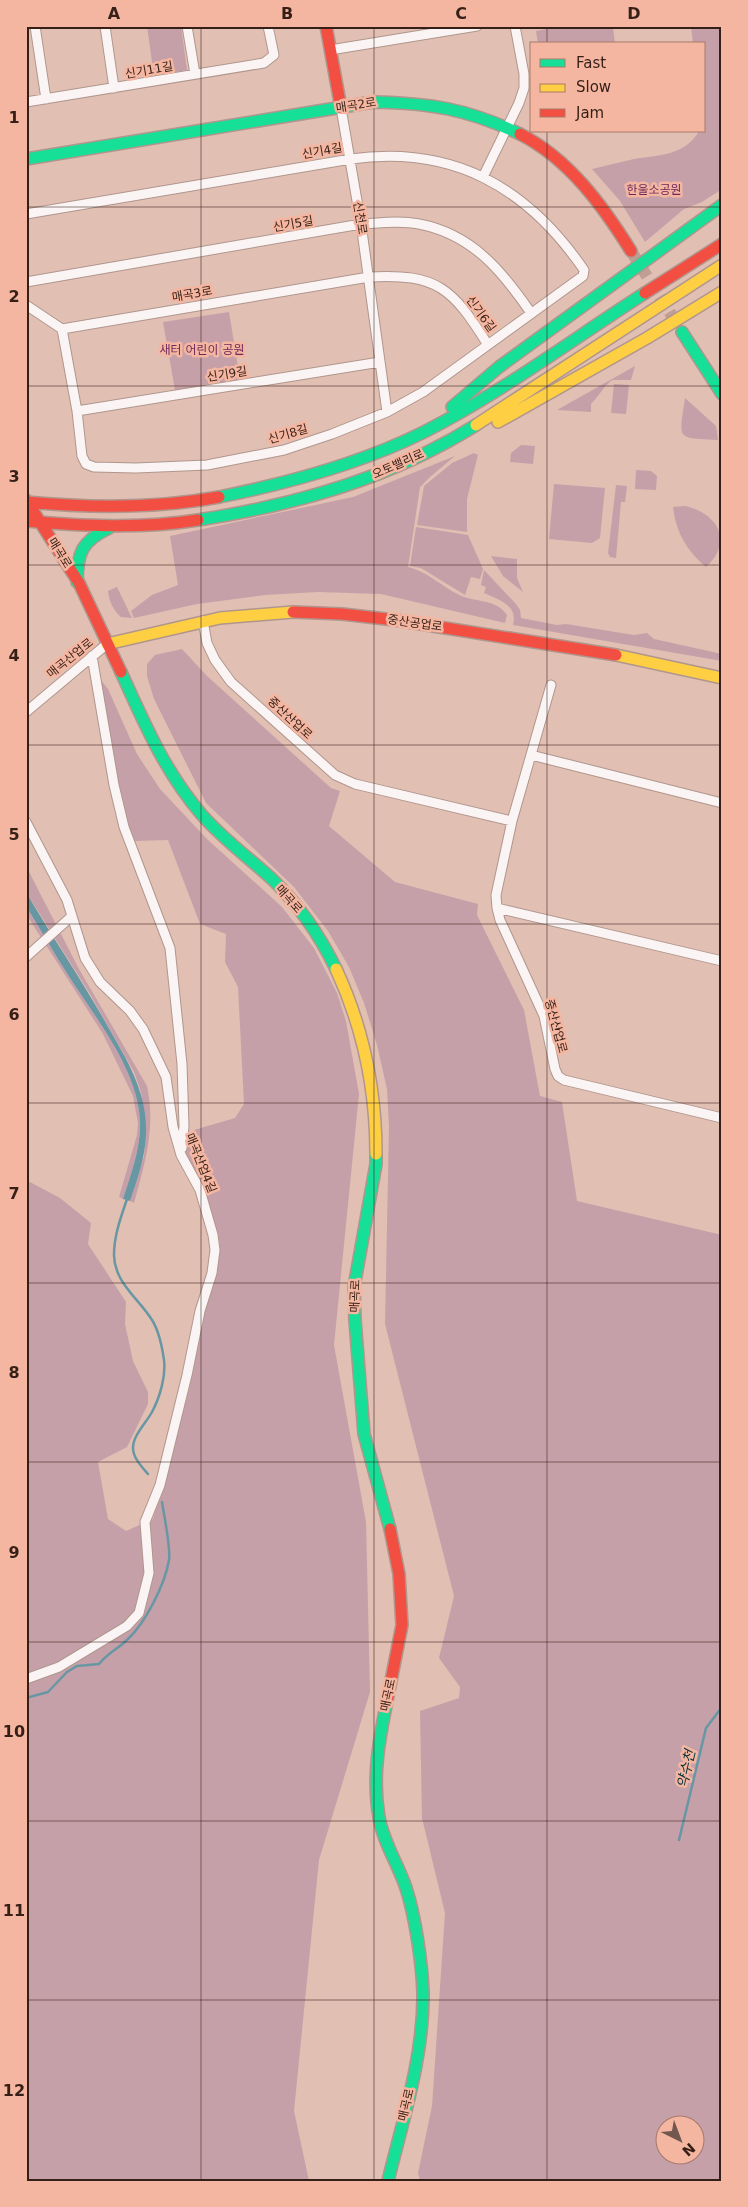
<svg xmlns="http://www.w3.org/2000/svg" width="748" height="2207" viewBox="0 0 748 2207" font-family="'DejaVu Sans','Noto Sans KR',sans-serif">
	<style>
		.green { fill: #c5a0a9; fill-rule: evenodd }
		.water { fill: #6897a4 }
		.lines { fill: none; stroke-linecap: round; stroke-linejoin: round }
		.stream { stroke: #6897a4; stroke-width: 2.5 }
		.secondary-tunnel { stroke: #bf9f94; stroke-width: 12; stroke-dasharray: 12 6; stroke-linecap: butt }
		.street-casing { stroke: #b0968d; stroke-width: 11 }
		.fast-casing { stroke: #b0968d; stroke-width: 14 }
		.slow-casing { stroke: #b0968d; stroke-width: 14 }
		.jam-casing { stroke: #b0968d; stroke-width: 14 }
		.street { stroke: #faf5f4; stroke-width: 9 }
		.fast { stroke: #16e098; stroke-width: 11 }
		.slow { stroke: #ffcf43; stroke-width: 11 }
		.jam { stroke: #f24e42; stroke-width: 11 }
		.grid { fill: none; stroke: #361f17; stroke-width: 1; stroke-opacity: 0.55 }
		.labels { text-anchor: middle; stroke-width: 5; stroke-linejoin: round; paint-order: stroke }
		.street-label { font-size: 12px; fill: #361f17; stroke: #f4b6a0 }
		.park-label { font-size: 12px; fill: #6e2a5b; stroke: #f4b6a0 }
		.water-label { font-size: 14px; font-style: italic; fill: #09303b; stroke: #f4b6a0 }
		.neatline { fill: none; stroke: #361f17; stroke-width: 2 }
		.grid-label { font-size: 16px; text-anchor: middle; font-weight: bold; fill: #361f17 }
	</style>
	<rect width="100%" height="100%" fill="#e1bfb3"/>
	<path class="green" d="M 147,26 L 181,26 L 187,70 L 154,76 Z
		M 562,26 L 613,26 L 615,44 L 538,44 L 536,31 Z
		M 691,26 L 722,26 L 722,189 L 702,202 L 684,209 L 645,242 L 620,201 L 592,169 C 606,166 620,162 634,159 C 658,155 685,156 699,131 L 704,131 L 704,44 L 693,44 Z
		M 229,312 L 240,379 L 175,390 L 163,322 Z
		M 635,366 L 631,380 L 612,380 C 603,387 599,396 591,404 L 591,412 L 557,410 Z
		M 614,384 L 629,385 L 626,414 L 611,413 Z
		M 685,398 L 716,426 L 718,440 C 675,438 679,440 685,398 Z
		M 521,445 L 535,446 L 533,464 L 510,462 L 511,453 Z
		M 474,453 L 478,455 L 467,499 L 467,532 L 417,525 L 424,486 L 452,463 Z
		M 455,456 L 430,477 L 420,487 L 408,567 C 429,572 444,589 464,597 C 479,602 497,600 507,615 L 505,623 L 381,594 L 318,592 L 265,595 L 197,604 L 134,618 L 131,611 L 152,595 L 178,585 L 170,536 L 353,497 Z
		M 636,470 L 651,471 L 657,476 L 656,490 L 635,489 Z
		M 554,484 L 605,488 L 600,538 L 592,543 L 549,539 Z
		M 616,485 L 627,486 L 625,502 L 621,502 L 616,558 L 610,557 L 608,553 Z
		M 685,506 C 718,513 734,542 706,567 C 687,551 676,533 673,507 Z
		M 416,527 L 468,535 L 483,569 L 480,579 L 471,577 L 465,595 L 421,568 L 410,566 Z
		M 491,556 L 517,559 L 517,578 L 523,592 L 503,576 Z
		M 484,570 L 516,604 L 520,610 L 521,618 L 557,625 L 566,624 L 634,635 L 647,633 L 654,639 L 722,654 L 722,661 L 513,625 C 518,605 499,600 484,593 L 486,587 L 481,585 Z
		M 117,587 L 132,618 L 121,617 C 113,610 109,601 108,591 Z
		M 182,649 L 207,676 L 331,788 L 340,791 L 329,826 L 395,882 L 478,904 L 477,915 L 524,1010 L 540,1096 L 562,1102 L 577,1201 L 722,1235 L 722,2181 L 420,2181 L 418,2173 L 432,2106 L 445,1913 L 422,1818 L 420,1711 L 459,1698 L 460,1687 L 439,1658 L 454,1596 L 385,1324 L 389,1126 L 387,1089 L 377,1045 L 364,1003 L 349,967 L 328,931 L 294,887 L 206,803 L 154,699 L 147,676 L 147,664 L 155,655 ZM 666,2124 L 696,2124 L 696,2154 L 666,2154 Z
		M 100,679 L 108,689 L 137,754 L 160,789 L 207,839 L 282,907 L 314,948 L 337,993 L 346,1021 L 359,1094 L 334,1345 L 366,1522 L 370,1692 L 319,1860 L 294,2111 L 309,2181 L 26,2181 L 26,1180 L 60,1198 L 91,1223 L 88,1244 L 126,1302 L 125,1324 L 133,1361 L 148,1392 L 148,1404 L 127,1447 L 98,1462 L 108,1519 L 126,1531 L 153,1519 L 190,1386 L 196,1341 L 218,1259 L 220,1246 L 218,1233 L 186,1154 L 186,1147 L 194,1130 L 235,1118 L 244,1104 L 238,987 L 225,962 L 226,934 L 200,924 L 168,840 L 134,841 L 122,808 Z
		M 26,866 L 79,969 L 147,1086 C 156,1127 145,1163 134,1203 L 130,1201 L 144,1156 L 146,1134 L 141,1092 L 134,1072 L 90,994 L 26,892 Z
		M 26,906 C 41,930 55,955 70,978 C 97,1020 138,1070 140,1121 C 141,1148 131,1174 123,1199 L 119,1197 L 137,1135 L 138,1123 L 133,1096 L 103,1034 L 26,914 Z"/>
	<path class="water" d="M 26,892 C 52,937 82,980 107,1025 C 127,1060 148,1093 146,1135 C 145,1158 137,1180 130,1201 L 123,1199 C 131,1174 141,1148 140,1121 C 138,1070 97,1020 70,978 C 55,955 41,930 26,906 Z"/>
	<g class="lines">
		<path class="stream" d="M 127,1199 C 121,1217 114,1235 114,1255 C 114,1282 139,1299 152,1320 C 159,1331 162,1346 164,1360 C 166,1376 160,1397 152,1412 C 146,1423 133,1435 133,1448 C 133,1458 142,1467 148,1474
			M 26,1698 L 48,1692 L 67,1672 L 77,1666 L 99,1664 C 109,1652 118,1649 128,1639 C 146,1622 165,1584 169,1560 C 171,1548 164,1516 162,1502
			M 679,1840 L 706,1728 L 722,1707"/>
		<path class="secondary-tunnel" d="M 631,251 L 679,327"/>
		<g class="street-casing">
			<path id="street" d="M 35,26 L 46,99
				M 105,26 L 114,88
				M 187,26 L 195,74
				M 330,50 L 477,26
				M 26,102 L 264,63 L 274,55 L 268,26
				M 341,108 L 361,224 L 387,412
				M 483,177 L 519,103 L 524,88 L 524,74 L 515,26
				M 26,214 L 351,159 C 453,145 527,187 584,270 L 583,276 L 423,392 L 387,412 L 332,434 L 284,450 L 207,465 L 136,468 L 94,467 L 86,464 L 82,456 L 77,411 L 62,329
				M 26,282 L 361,224 C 380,223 400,220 419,224 C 472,234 502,271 531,313
				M 26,305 L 62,329 L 369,277 C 438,273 453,289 488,345
				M 77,411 L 380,362
				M 203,621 L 207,643 L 215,660 L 231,682 L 335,775 L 355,784 L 512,821
				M 92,656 L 114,785 L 124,827 L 170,948 L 182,1064 L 184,1126 L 182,1148
				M 551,685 L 512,821 L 496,895 L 497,908 L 500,920 L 544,1016 L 555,1069 L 558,1076 L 564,1080 L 722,1118
				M 26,712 L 107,644
				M 531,755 L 722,803
				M 26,822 L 67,900 L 85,958 L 100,982 L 130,1011 L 143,1029 L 166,1077 L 173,1127 L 181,1155 L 200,1190 L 213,1235 L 215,1250 L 212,1273 L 200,1311 L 187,1375 L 160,1485 L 145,1522 L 149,1573 L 139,1613 L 127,1626 L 59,1667 L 26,1679
				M 497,908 L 722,961
				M 26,957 L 72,916"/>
		</g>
		<g class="fast-casing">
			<path id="fast" d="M 26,159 L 373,102 C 430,103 468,109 520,134
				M 682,332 L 722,394
				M 452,407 L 499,367 L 722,205
				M 219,497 C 289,483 360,464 424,432 C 501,393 573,339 645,293
				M 198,520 C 296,505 392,478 476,425
				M 77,582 C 77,553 82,541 109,528
				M 121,672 C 144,723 165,772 202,815 C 223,839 249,858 272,879 C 299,905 320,936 336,969
				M 376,1154 L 376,1164 L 354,1287 L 355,1320 L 364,1434 L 390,1529
				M 387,1701 C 379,1740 372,1777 379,1817 C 383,1842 398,1864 406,1888 C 415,1915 422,1963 423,1992 C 424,2056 403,2119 388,2181"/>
		</g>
		<g class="slow-casing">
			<path id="slow" d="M 498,422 L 647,338 L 722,292
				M 476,425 L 722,265
				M 107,644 L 220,618 L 293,612
				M 616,655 L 722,678
				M 336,969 C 363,1027 376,1090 376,1154"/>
		</g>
		<g class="jam-casing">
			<path id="jam" d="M 326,26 L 341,108
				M 520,134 C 569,159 603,206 631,251
				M 645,293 L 722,244
				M 26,500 L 79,583 L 121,672
				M 26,502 C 90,508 155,509 219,497
				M 26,521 C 83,526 141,529 198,520
				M 293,612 L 342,614 L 395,620 L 616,655
				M 387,1701 L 402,1625 L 399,1574 L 390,1529"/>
		</g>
		<use href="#street" class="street"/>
		<use href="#fast" class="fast"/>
		<use href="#slow" class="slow"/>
		<use href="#jam" class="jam"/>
	</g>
	<path class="grid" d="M 201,26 L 201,2181M 374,26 L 374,2181M 547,26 L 547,44M 547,131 L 547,2181M 26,207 L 722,207M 26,386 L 722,386M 26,565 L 722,565M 26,745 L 722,745M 26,924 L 722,924M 26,1103 L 722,1103M 26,1283 L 722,1283M 26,1462 L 722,1462M 26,1642 L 722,1642M 26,1821 L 722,1821M 26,2000 L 722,2000"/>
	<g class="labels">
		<g class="street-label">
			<text transform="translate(149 70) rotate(-10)" y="4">신기11길</text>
			<text transform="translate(356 105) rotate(-9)" y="4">매곡2로</text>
			<text transform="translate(322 151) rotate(-10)" y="4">신기4길</text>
			<text transform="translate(360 218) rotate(81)" y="4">신천로</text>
			<text transform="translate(293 224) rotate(-10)" y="4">신기5길</text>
			<text transform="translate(192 294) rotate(-10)" y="4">매곡3로</text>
			<text transform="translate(481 314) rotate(54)" y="4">신기6길</text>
			<text transform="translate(227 374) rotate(-9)" y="4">신기9길</text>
			<text transform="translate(288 434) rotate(-16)" y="4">신기8길</text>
			<text transform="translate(398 464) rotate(-24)" y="4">오토밸리로</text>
			<text transform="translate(60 553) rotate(58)" y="4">매곡로</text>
			<text transform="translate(415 623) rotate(8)" y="4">중산공업로</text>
			<text transform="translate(70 658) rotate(-39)" y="4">매곡산업로</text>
			<text transform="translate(290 718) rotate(43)" y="4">중산산업로</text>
			<text transform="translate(289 899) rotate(48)" y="4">매곡로</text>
			<text transform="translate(556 1026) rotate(75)" y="4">중산산업로</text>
			<text transform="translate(201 1163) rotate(68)" y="4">매곡산업4길</text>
			<text transform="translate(355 1296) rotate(-88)" y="4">매곡로</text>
			<text transform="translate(388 1695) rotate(-78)" y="4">매곡로</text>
			<text transform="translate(406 2105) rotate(-77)" y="4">매곡로</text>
		</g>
		<g class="park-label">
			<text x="654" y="194">한울소공원</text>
			<text x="202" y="354">새터 어린이 공원</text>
		</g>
		<g class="water-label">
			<text transform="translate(686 1769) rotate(-77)" y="5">약수천</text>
		</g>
	</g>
	<rect width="748" height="2207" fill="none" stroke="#f4b6a0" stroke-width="55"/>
	<rect x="530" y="42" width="175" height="90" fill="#f4b6a0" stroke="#a87a69"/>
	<rect x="540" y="59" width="25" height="8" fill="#16e098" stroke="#a87a69"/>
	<text x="576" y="68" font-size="15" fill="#361f17">Fast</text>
	<rect x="540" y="84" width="25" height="8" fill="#ffcf43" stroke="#a87a69"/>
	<text x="576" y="92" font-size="15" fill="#361f17">Slow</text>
	<rect x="540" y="109" width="25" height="8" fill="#f24e42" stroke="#a87a69"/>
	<text x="576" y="118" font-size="15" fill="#361f17">Jam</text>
	<g transform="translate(680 2140) rotate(138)"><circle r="24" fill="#f4b6a0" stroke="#a87a69"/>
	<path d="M0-4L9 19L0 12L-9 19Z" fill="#72574e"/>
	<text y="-8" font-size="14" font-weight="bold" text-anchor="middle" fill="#361f17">N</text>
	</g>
	<rect x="28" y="28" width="692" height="2152" class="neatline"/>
	<g class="grid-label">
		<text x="114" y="19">A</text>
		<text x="287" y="19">B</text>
		<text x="461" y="19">C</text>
		<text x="634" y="19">D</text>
		<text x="14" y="123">1</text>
		<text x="14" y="302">2</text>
		<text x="14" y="482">3</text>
		<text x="14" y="661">4</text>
		<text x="14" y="840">5</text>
		<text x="14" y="1020">6</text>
		<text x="14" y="1199">7</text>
		<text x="14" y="1378">8</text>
		<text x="14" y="1558">9</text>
		<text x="14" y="1737">10</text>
		<text x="14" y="1916">11</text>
		<text x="14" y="2096">12</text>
	</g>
</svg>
